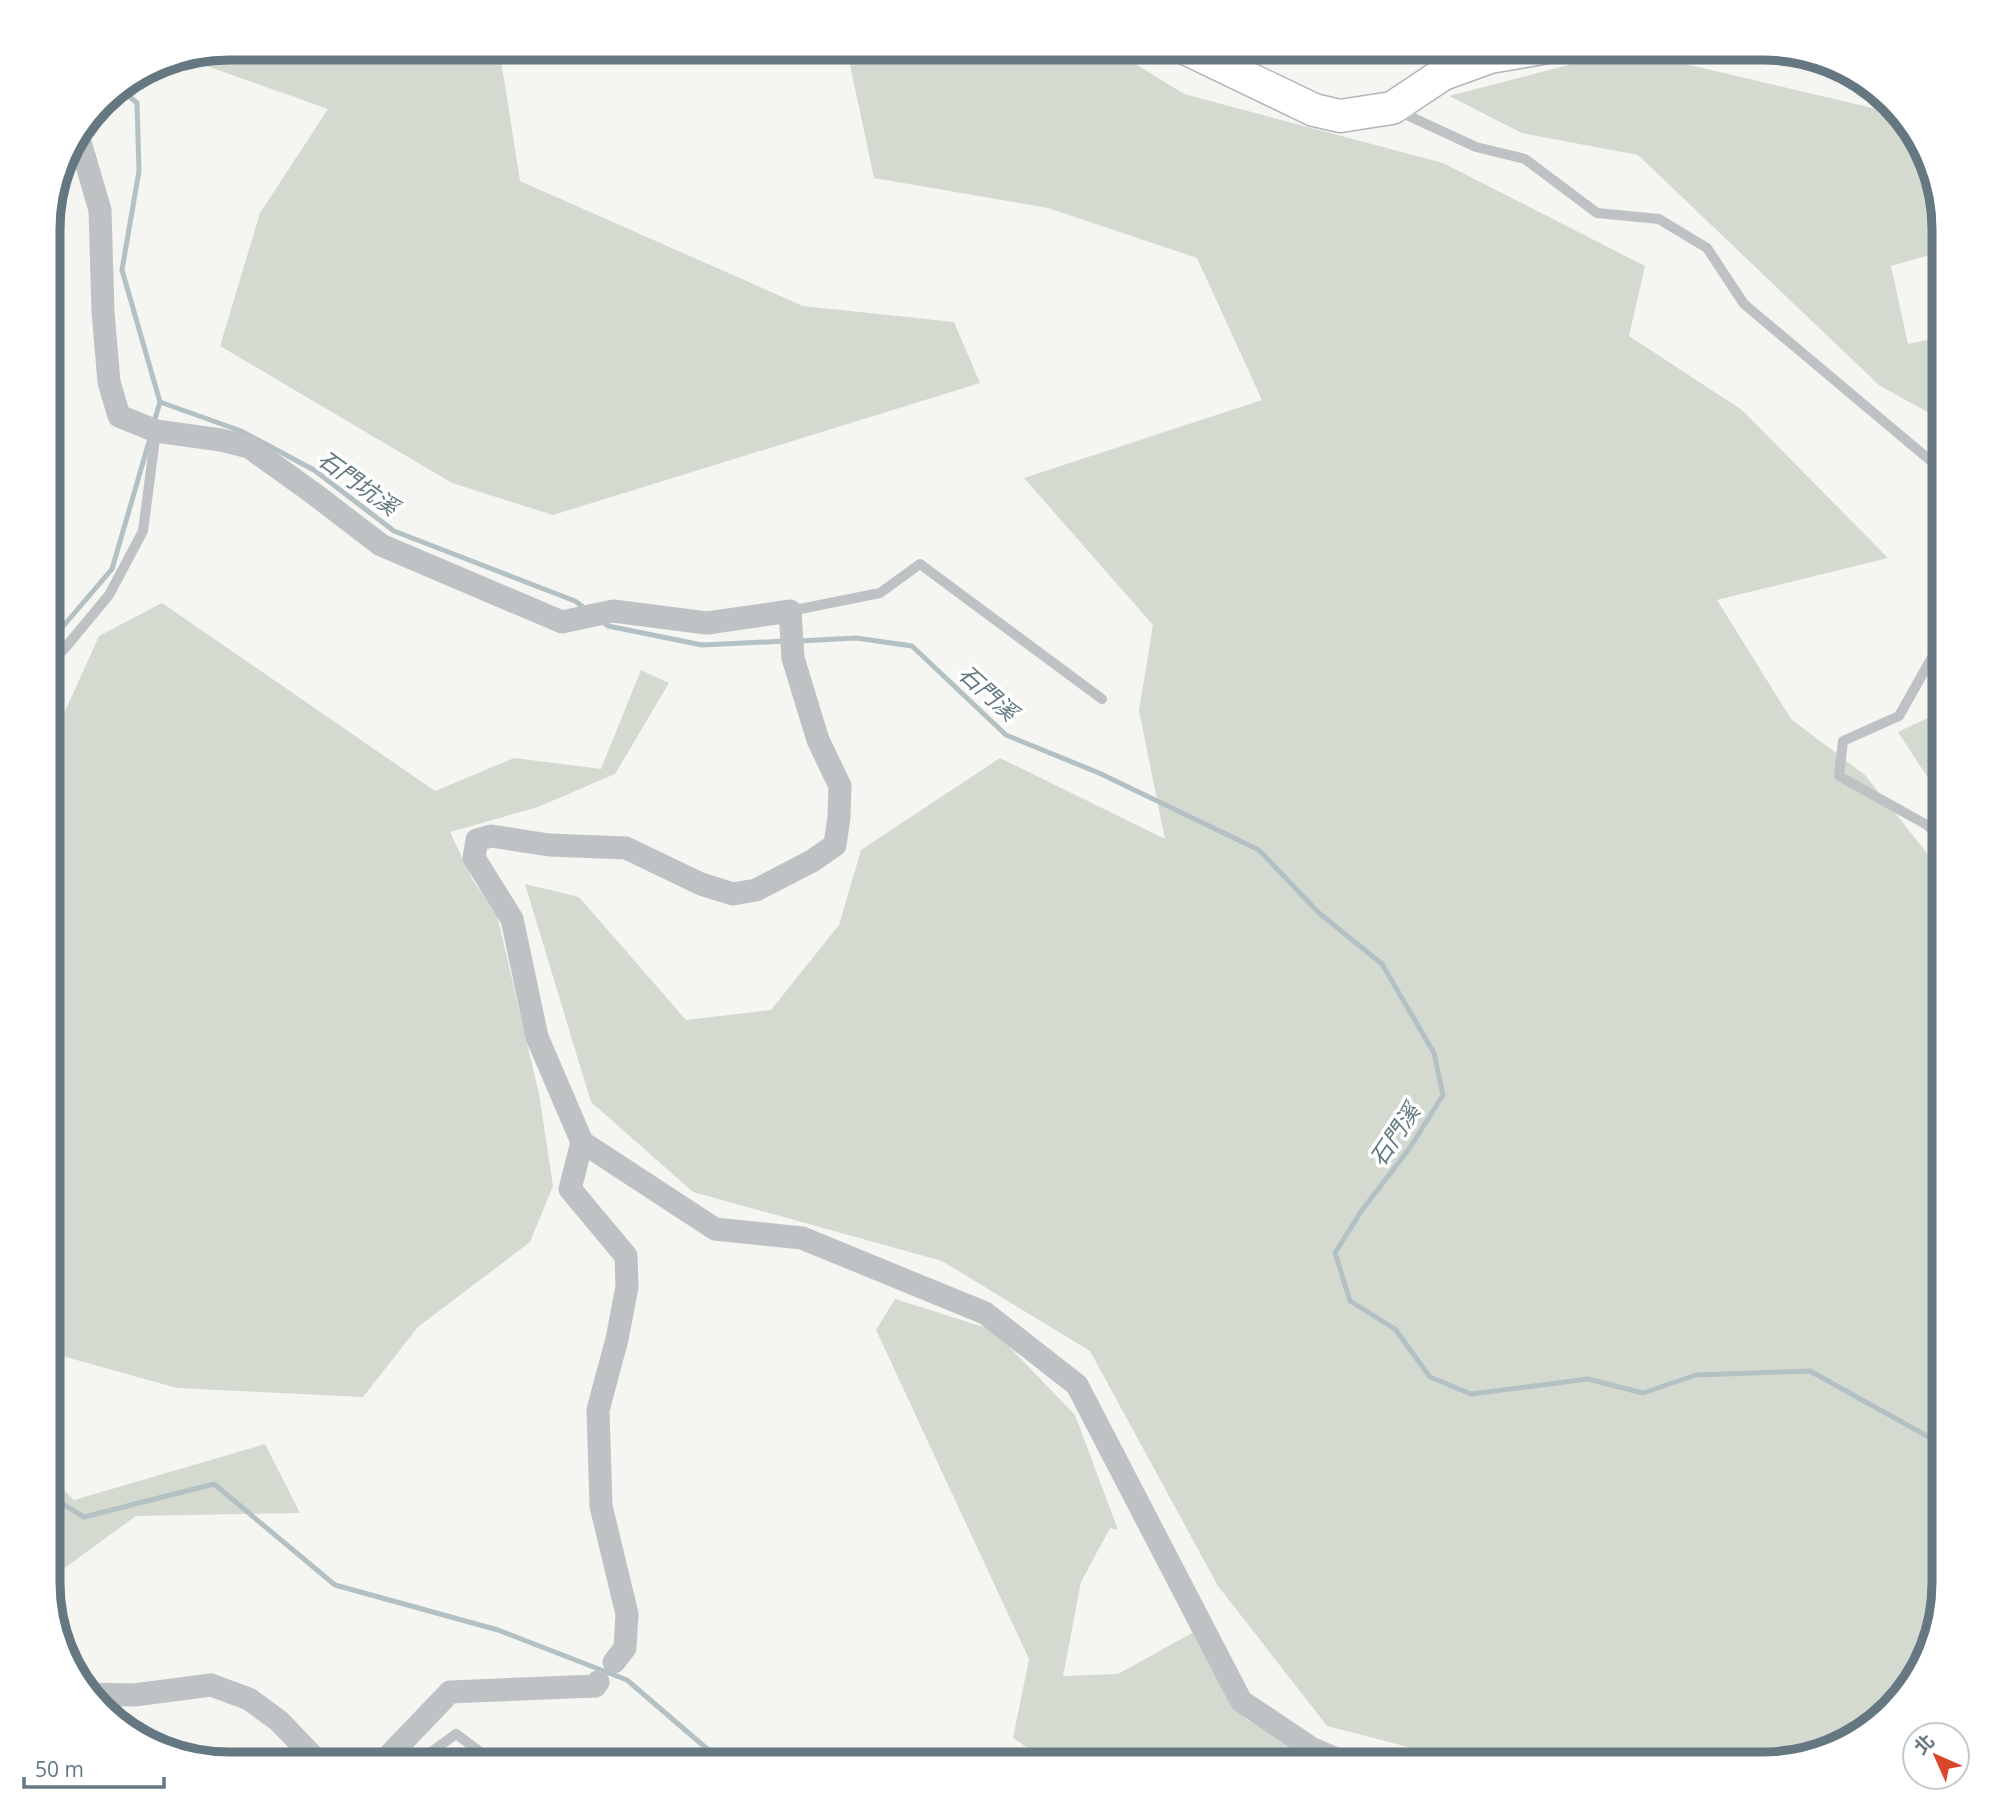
<svg xmlns="http://www.w3.org/2000/svg" width="1992" height="1812" viewBox="0 0 1992 1812" font-family="'Open Sans','Noto Sans TC',sans-serif">
	<style>
		.green { fill: #d5dad1 }
		.lines { fill: none; stroke-linecap: round; stroke-linejoin: round }
		.stream { stroke: #b3c1c4; stroke-width: 5 }
		.secondary-casing { stroke: #b0b6ba; stroke-width: 35 }
		.lane { stroke: #bec2c5; stroke-width: 10 }
		.street { stroke: #bec2c5; stroke-width: 23 }
		.secondary { stroke: #fff; stroke-width: 32 }
		.labels { text-anchor: middle; stroke-width: 7; stroke-linejoin: round; paint-order: stroke }
		.water-label { font-size: 23px; font-style: italic; fill: #61797e; stroke: #fff }
		.rim { fill: none; stroke: #657781; stroke-width: 9 }
	</style>
	<rect width="100%" height="100%" fill="#f5f5f1"/>
	<path class="green" d="M 229,47 L 499,47 L 520,181 L 803,306 L 954,322 L 980,383 L 553,515 L 452,483 L 220,346 L 260,213 L 328,109 L 181,57 Z
		M 864,47 L 1108,47 L 1184,94 L 1443,163 L 1645,266 L 1629,336 L 1742,410 L 1888,558 L 1717,600 L 1791,719 L 1865,775 L 1945,876 L 1945,1583 L 1931,1653 L 1891,1712 L 1832,1751 L 1764,1765 L 1478,1765 L 1327,1726 L 1218,1586 L 1090,1351 L 942,1261 L 693,1192 L 591,1102 L 525,884 L 579,897 L 686,1020 L 771,1010 L 839,925 L 861,850 L 1000,758 L 1165,839 L 1139,711 L 1153,625 L 1024,478 L 1262,400 L 1197,258 L 1048,208 L 874,178 L 849,60 Z
		M 1626,50 L 1902,115 L 1931,159 L 1944,217 L 1944,251 L 1891,266 L 1908,344 L 1944,336 L 1944,421 L 1880,386 L 1638,155 L 1522,133 L 1449,96 Z
		M 162,603 L 435,791 L 514,758 L 601,769 L 641,670 L 669,683 L 615,774 L 538,807 L 450,832 L 472,879 L 497,915 L 539,1094 L 553,1186 L 530,1242 L 418,1327 L 363,1397 L 177,1388 L 48,1352 L 48,749 L 99,636 Z
		M 1945,710 L 1945,804 L 1898,732 Z
		M 895,1299 L 993,1330 L 1075,1415 L 1118,1530 L 1110,1528 L 1081,1582 L 1063,1676 L 1118,1674 L 1194,1632 L 1247,1720 L 1352,1765 L 1053,1765 L 1013,1738 L 1029,1659 L 876,1330 Z
		M 265,1444 L 300,1513 L 136,1516 L 48,1580 L 48,1474 L 74,1500 Z
		M 959,1751 L 974,1765 L 945,1765 Z"/>
	<g class="lines">
		<path class="stream" d="M 118,87 L 137,103 L 139,171 L 122,270 L 160,402 L 241,431 L 314,470 L 394,531 L 575,601 L 587,610
			M 153,425 L 160,402
			M 600,620 L 608,626 L 702,645 L 786,641
			M 799,641 L 856,638 L 912,646 L 1006,735 L 1099,773 L 1259,850 L 1319,913 L 1382,964 L 1434,1053 L 1443,1095 L 1409,1149 L 1362,1210 L 1335,1253 L 1350,1301 L 1395,1329 L 1430,1377 L 1471,1394 L 1588,1379 L 1643,1393 L 1696,1375 L 1810,1371 L 1945,1446
			M 48,644 L 112,569 L 151,435
			M 48,1495 L 84,1517 L 214,1484 L 335,1585 L 498,1630 L 627,1680 L 713,1754 L 731,1765"/>
		<g class="secondary-casing">
			<path id="secondary" d="M 1183,47 L 1314,110 L 1340,116 L 1392,108 L 1443,74 L 1490,57 L 1548,47"/>
		</g>
		<path class="lane" d="M 1396,110 L 1476,147 L 1525,159 L 1597,213 L 1659,219 L 1707,248 L 1744,304 L 1944,472
			M 64,157 L 80,142
			M 790,611 L 880,593 L 920,564 L 1102,699
			M 1944,636 L 1899,716 L 1843,741 L 1839,776 L 1927,825 L 1945,841
			M 48,664 L 65,648 L 109,595 L 143,531 L 156,431
			M 413,1765 L 456,1734 L 498,1765"/>
		<path class="street" d="M 75,136 L 80,142 L 100,210 L 103,312 L 109,382 L 119,416 L 156,431 L 221,440 L 249,447 L 313,493 L 381,545 L 562,622 L 613,611 L 707,623 L 790,611 L 793,658 L 818,740 L 840,786 L 839,817 L 835,845 L 812,861 L 756,890 L 733,894 L 701,884 L 626,848 L 549,845 L 491,836 L 477,840 L 474,858 L 512,919 L 537,1037 L 582,1142 L 715,1229 L 802,1238 L 985,1313 L 1077,1385 L 1241,1701 L 1311,1748 L 1351,1765
			M 582,1142 L 570,1189 L 626,1256 L 627,1287 L 617,1339 L 598,1410 L 601,1506 L 627,1614 L 625,1648 L 614,1662
			M 88,1694 L 134,1695 L 211,1685 L 249,1699 L 279,1721 L 321,1765
			M 380,1765 L 450,1692 L 595,1686 L 598,1682"/>
		<use href="#secondary" class="secondary"/>
	</g>
	<g class="labels">
		<g class="water-label">
			<text transform="translate(358 483) rotate(36)" y="8">石門坑溪</text>
			<text transform="translate(988 693) rotate(42)" y="8">石門溪</text>
			<text transform="translate(1395 1135) rotate(-56)" y="8">石門溪</text>
		</g>
	</g>
	<path d="M0 0H1992V1812H0ZM229 60H1763A169 169 0 0 1 1932 229V1583A169 169 0 0 1 1763 1752H229A169 169 0 0 1 60 1583V229A169 169 0 0 1 229 60Z" fill="#fff" fill-rule="evenodd"/>
	<path class="rim" d="M229 60H1763A169 169 0 0 1 1932 229V1583A169 169 0 0 1 1763 1752H229A169 169 0 0 1 60 1583V229A169 169 0 0 1 229 60Z"/>
	<g transform="translate(1936 1756) rotate(315)"><circle r="33" fill="#ffffff" stroke="#c1c9cd" stroke-width="2"/>
	<path d="M0-5L12 26L0 18L-12 26Z" fill="#db462b"/>
	<text y="-10" font-size="19" font-weight="bold" text-anchor="middle" fill="#657781">北</text>
	</g>
	<path d="M24 1777v10h140v-10" fill="none" stroke="#657781" stroke-width="3.5"/>
	<text x="35" y="1777" font-size="21" fill="#657781" stroke="#ffffff" stroke-width="5" paint-order="stroke">50 m</text>
</svg>
